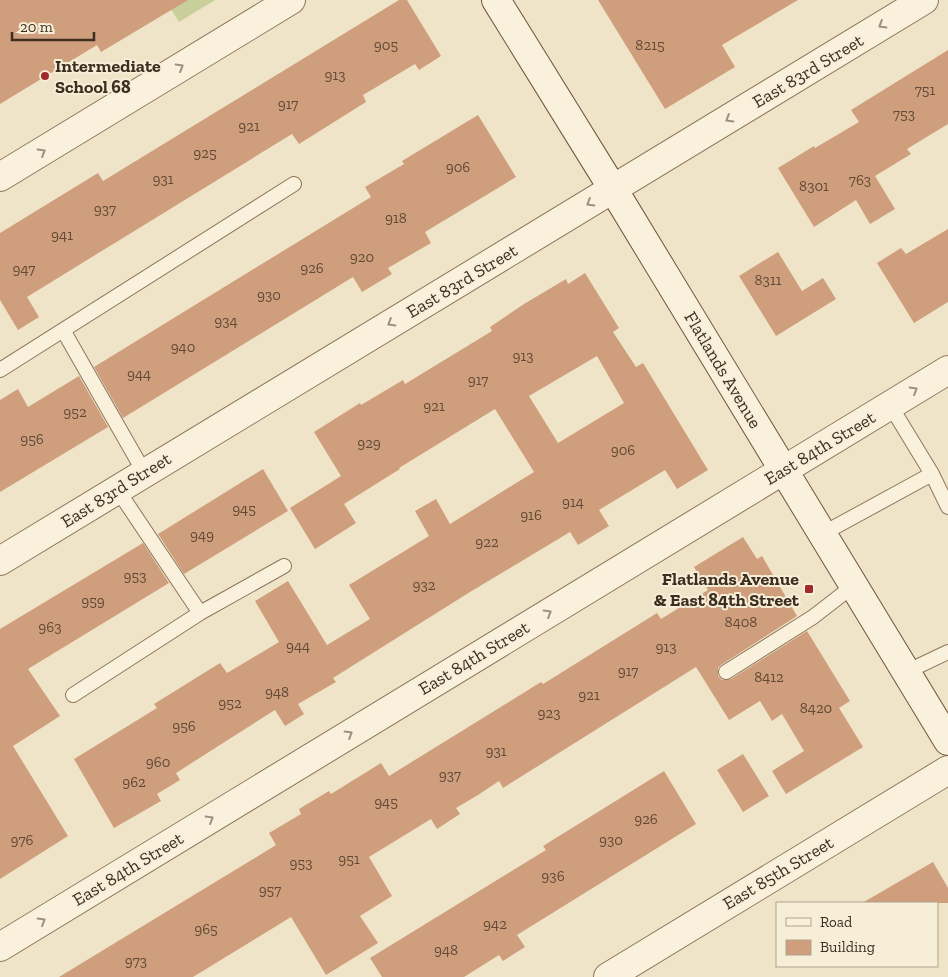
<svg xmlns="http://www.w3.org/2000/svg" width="948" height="977" viewBox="0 0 948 977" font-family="'Zilla Slab',serif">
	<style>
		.green { fill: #c9cf9b }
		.building { fill: #cf9f7d; fill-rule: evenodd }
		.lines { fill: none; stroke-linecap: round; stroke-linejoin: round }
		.lane-casing { stroke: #8d765c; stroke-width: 16 }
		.street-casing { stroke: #8d765c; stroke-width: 30 }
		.secondary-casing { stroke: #6f573f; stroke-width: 30 }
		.lane { stroke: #faf1dc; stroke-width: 14 }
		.street { stroke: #faf1dc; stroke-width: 28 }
		.secondary { stroke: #faf1dc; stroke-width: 28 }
		.oneway { stroke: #9c907e }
		.poi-dot { fill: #9e2a2b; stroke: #f7eed8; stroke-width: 2 }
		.labels { text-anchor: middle; stroke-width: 4; stroke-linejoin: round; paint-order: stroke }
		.number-label { font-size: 15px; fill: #624a37 }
		.poi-label { font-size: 18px; font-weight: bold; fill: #3d2e20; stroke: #f7eed8; text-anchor: start }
		.street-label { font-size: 18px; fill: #3d2e20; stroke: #f7eed8 }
	</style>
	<rect width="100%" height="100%" fill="#f0e4c8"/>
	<path class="green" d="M 165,0 L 215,0 L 179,22 Z"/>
	<path class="building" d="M 0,0 L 188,0 L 101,52 L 97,45 L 0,104 Z
		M 399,0 L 407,0 L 441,56 L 419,70 L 415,64 L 363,95 L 366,102 L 299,144 L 292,134 L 27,297 L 39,317 L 18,330 L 0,300 L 0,233 L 98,173 L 103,181 Z
		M 598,0 L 798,0 L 722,45 L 735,67 L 665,109 Z
		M 948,50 L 948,124 L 907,149 L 911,154 L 875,176 L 895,209 L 870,224 L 856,200 L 814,227 L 778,168 L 814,146 L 815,148 L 859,122 L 851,110 Z
		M 478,115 L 516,177 L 425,232 L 431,243 L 388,268 L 392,274 L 362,292 L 353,277 L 123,418 L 94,367 L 371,197 L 365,187 L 404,164 L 402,161 Z
		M 948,229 L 948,302 L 914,323 L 877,263 L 901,248 L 906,254 Z
		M 778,252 L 802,291 L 823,278 L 836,299 L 776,336 L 739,276 Z
		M 585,273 L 619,328 L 613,332 L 636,367 L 643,363 L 708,470 L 677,489 L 665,470 L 599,510 L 609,526 L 578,545 L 570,532 L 470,592 L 333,678 L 336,682 L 298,704 L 304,714 L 285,726 L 275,710 L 176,773 L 180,780 L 157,794 L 161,801 L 114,828 L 74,759 L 157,708 L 154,704 L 220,663 L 227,673 L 279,642 L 255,601 L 288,581 L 327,645 L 370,619 L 349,585 L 429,536 L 415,511 L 436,499 L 450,524 L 534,472 L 495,409 L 399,468 L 400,469 L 344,504 L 356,523 L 315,549 L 290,508 L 341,476 L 314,432 L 360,403 L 361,405 L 403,380 L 405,384 L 492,331 L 490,327 L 524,304 L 566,279 L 568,284 ZM 597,356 L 624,403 L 558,443 L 529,396 Z
		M 79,376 L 108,427 L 0,492 L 0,400 L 18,389 L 28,407 Z
		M 263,469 L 288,511 L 184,574 L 158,534 Z
		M 743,537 L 757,559 L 762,556 L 797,616 L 721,665 L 718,668 L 718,676 L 722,680 L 731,679 L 807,631 L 850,701 L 839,708 L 863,747 L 786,794 L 772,771 L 804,751 L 782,714 L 772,721 L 760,701 L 729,720 L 696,667 L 503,788 L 499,781 L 478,795 L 456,808 L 460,814 L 437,829 L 431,819 L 369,857 L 392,896 L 360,916 L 378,943 L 326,975 L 291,917 L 193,977 L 59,977 L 276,845 L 269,833 L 301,814 L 299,809 L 329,791 L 331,794 L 381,763 L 389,776 L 541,682 L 543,684 L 657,613 L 661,619 L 708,590 L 694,567 Z
		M 143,543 L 169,583 L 28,669 L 60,716 L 13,746 L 68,836 L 0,879 L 0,629 Z
		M 743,754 L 769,796 L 743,812 L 717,770 Z
		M 664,771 L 696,824 L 517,935 L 525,947 L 503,961 L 499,955 L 464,977 L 382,977 L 370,958 L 546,850 L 543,846 Z
		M 933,862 L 948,888 L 948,903 L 862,903 Z"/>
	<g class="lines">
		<g class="lane-casing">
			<path id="lane" d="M 63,330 L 144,472
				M 0,370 L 294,184
				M 890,405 L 932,474 L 948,507
				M 117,489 L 200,613 L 284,566
				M 822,534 L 932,474
				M 726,672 L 813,617 L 853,586
				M 906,672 L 948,652
				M 73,695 L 200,613"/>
		</g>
		<g class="street-casing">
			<path id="street" d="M 0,177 L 291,0
				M 0,561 L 924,0
				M 0,947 L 948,370
				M 608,977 L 948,770"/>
		</g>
		<g class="secondary-casing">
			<path id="secondary" d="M 496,0 L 613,189 L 948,741"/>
		</g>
		<use href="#lane" class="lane"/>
		<use href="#street" class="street"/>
		<use href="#secondary" class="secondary"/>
	</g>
	<defs><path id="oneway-chevron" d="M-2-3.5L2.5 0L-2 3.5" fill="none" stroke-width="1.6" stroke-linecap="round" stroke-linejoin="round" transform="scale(1.25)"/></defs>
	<g class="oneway">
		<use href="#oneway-chevron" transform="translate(882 25) rotate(149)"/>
		<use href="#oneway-chevron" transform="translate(180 67) rotate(-31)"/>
		<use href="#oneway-chevron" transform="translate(729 119) rotate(149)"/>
		<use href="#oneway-chevron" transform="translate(42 152) rotate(-31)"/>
		<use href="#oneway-chevron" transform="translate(590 203) rotate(149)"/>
		<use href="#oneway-chevron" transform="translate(391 323) rotate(149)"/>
		<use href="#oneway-chevron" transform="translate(914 390) rotate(-31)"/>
		<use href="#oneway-chevron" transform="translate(548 613) rotate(-31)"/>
		<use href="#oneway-chevron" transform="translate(349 734) rotate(-31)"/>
		<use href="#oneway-chevron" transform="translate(210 819) rotate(-31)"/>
		<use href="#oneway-chevron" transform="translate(42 921) rotate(-31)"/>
	</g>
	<g class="poi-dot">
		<circle cx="45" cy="76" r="5"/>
		<rect x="804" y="584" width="10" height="10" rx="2.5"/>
	</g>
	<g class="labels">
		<g class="number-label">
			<text x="386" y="50">905</text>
			<text x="650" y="50">8215</text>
			<text x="335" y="80">913</text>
			<text x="925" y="95">751</text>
			<text x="288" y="109">917</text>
			<text x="904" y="119">753</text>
			<text x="249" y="131">921</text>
			<text x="205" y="158">925</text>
			<text x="458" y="172">906</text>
			<text x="163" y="184">931</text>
			<text x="860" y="185">763</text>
			<text x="814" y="191">8301</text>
			<text x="105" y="214">937</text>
			<text x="396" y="223">918</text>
			<text x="62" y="240">941</text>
			<text x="362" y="262">920</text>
			<text x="312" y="273">926</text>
			<text x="24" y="274">947</text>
			<text x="768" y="285">8311</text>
			<text x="269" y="300">930</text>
			<text x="226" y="326">934</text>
			<text x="183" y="352">940</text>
			<text x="523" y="361">913</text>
			<text x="139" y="379">944</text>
			<text x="478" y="385">917</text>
			<text x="434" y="411">921</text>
			<text x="75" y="417">952</text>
			<text x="32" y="444">956</text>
			<text x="369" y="448">929</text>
			<text x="623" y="455">906</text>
			<text x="573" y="507">914</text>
			<text x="244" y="514">945</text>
			<text x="531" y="520">916</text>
			<text x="202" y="540">949</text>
			<text x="487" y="547">922</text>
			<text x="135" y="581">953</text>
			<text x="424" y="590">932</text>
			<text x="93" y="606">959</text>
			<text x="741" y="627">8408</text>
			<text x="50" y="632">963</text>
			<text x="298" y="651">944</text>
			<text x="666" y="652">913</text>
			<text x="628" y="676">917</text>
			<text x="769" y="682">8412</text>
			<text x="277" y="697">948</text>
			<text x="589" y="700">921</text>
			<text x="230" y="708">952</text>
			<text x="816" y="713">8420</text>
			<text x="549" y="718">923</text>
			<text x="184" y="731">956</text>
			<text x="496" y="756">931</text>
			<text x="158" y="767">960</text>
			<text x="450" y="780">937</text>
			<text x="134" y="787">962</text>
			<text x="386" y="807">945</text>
			<text x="646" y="824">926</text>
			<text x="22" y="845">976</text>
			<text x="611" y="845">930</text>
			<text x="349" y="864">951</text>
			<text x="301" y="868">953</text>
			<text x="553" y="881">936</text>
			<text x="270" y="895">957</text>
			<text x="495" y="929">942</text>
			<text x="206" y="934">965</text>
			<text x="446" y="955">948</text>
			<text x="136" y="966">973</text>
		</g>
		<g class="poi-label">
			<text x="55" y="72">Intermediate<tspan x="55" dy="21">School 68</tspan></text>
			<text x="799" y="585" text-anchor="end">Flatlands Avenue<tspan x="799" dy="21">&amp; East 84th Street</tspan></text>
		</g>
		<g class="street-label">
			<text transform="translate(808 71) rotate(-31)" y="6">East 83rd Street</text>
			<text transform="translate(462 281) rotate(-31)" y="6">East 83rd Street</text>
			<text transform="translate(723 370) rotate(59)" y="6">Flatlands Avenue</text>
			<text transform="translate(820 448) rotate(-31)" y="6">East 84th Street</text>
			<text transform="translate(116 490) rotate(-32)" y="6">East 83rd Street</text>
			<text transform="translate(474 658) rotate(-31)" y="6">East 84th Street</text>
			<text transform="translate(128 869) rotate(-31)" y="6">East 84th Street</text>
			<text transform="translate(778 873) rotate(-31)" y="6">East 85th Street</text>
		</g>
	</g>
	<rect x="776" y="902" width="162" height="65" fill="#f7eed8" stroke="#ada18e"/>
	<rect x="786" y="918" width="25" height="8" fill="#faf1dc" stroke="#ada18e"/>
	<text x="820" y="927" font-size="15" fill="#3d2e20">Road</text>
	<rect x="786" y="940" width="25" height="15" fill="#cf9f7d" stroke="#ada18e"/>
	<text x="820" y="952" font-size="15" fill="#3d2e20">Building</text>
	<path d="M12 32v8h82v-8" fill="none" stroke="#3d2e20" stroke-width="2.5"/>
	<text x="20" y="32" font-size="15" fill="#3d2e20" stroke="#f7eed8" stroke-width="4" paint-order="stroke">20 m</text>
</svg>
